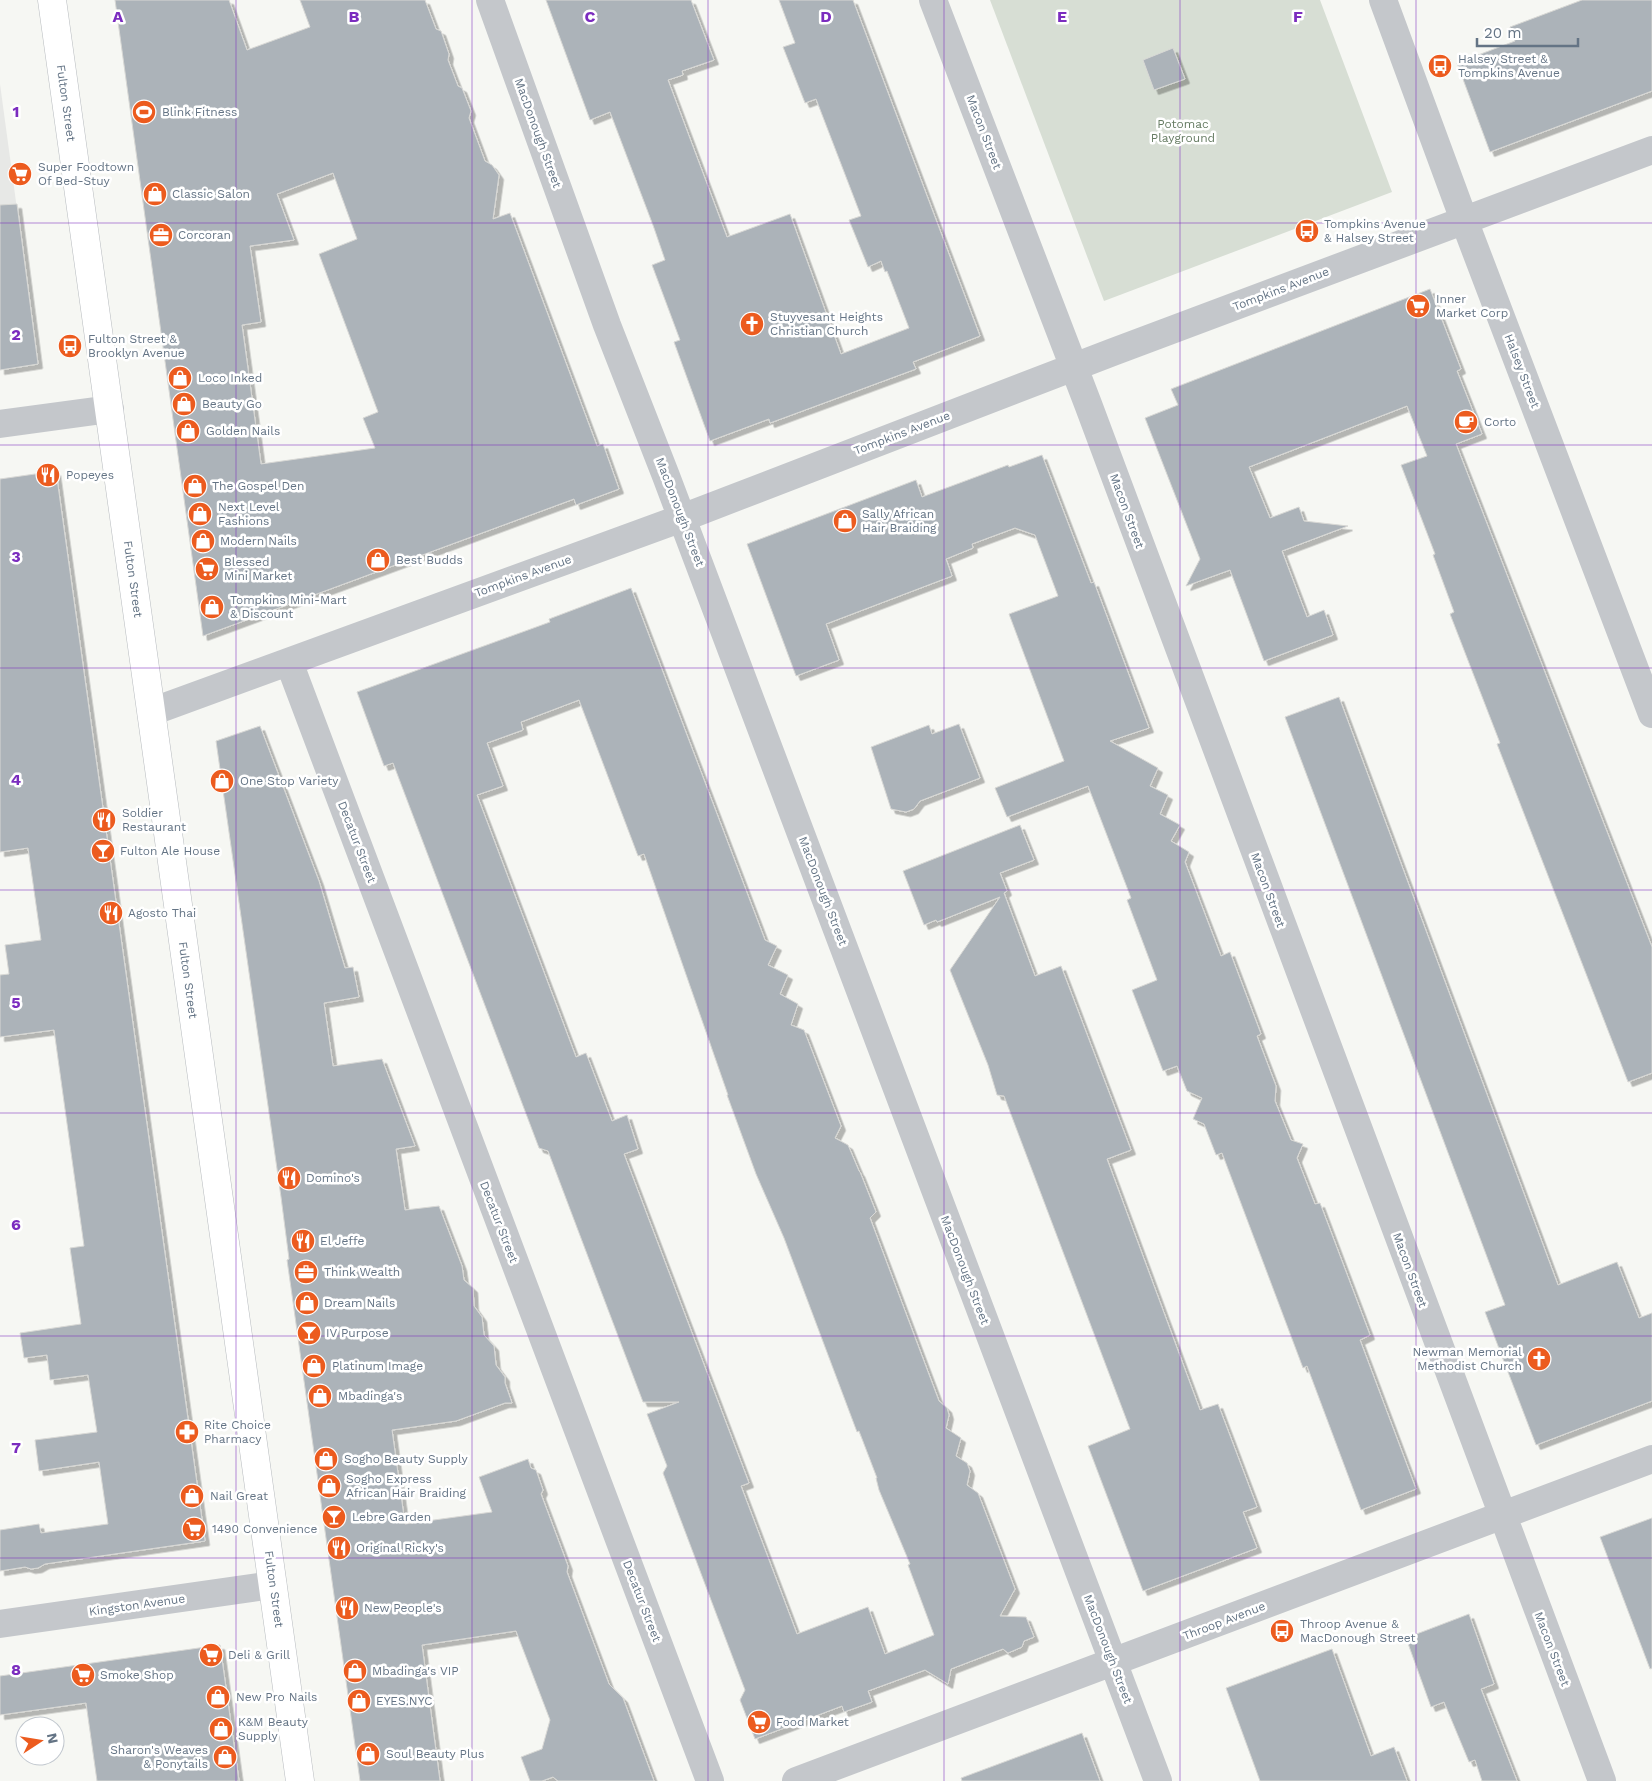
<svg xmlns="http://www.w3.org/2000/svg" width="1652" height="1781" viewBox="0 0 1652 1781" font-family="'Work Sans',sans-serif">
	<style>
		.built { fill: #e7e8e6 }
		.green { fill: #d7ded4 }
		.building { fill: #acb3b9; stroke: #d8d8d5; fill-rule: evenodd; filter: url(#shadow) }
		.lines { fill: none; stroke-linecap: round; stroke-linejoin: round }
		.major-casing { stroke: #b7bbbf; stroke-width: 29 }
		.minor { stroke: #c4c7cb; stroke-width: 28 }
		.major { stroke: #fff; stroke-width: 28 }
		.grid { fill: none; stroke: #7b2cbf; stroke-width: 1; stroke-opacity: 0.55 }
		.labels { text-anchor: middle; stroke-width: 5; stroke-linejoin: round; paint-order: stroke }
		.poi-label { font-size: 12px; fill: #647485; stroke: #fff; text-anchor: start }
		.street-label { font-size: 12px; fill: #647485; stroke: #fff }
		.park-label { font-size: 12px; fill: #667c63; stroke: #fff }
		.grid-label { font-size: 16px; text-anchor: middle; font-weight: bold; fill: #7b2cbf; stroke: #fff; stroke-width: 5; stroke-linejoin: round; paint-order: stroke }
	</style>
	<defs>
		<filter id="shadow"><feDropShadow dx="4.5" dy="4.5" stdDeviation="0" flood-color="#0004"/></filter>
	</defs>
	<rect width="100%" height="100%" fill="#f6f7f3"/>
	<path class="built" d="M 0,84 L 38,364 L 0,370 Z"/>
	<path class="green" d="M 990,0 L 1320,0 L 1392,192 L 1104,301 Z"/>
	<path class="building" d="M 115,0 L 229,0 L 247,50 L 310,27 L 300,0 L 425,0 L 436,29 L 441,31 L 449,54 L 448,60 L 458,86 L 462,88 L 471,111 L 469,118 L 485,161 L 492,165 L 499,175 L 493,219 L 510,213 L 597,446 L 603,444 L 619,489 L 576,505 L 574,499 L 203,636 ZM 333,173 L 357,239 L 319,254 L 378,412 L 363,418 L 375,448 L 261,464 L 242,325 L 261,322 L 250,246 L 294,240 L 277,194 Z
		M 546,0 L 691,0 L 714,60 L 682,71 L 683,75 L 668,80 L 727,237 L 790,214 L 841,354 L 909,328 L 887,271 L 885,272 L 881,261 L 868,267 L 849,220 L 861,216 L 816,99 L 805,103 L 783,47 L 795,43 L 779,0 L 853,0 L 980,336 L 913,362 L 916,369 L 770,423 L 769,419 L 710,441 L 674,342 L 680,340 L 652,265 L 665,260 L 654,228 L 610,112 L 590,120 Z
		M 1582,0 L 1652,0 L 1652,91 L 1490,152 L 1457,63 L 1515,41 L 1510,27 Z
		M 1173,48 L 1185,79 L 1154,90 L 1143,60 Z
		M 17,204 L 38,364 L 0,370 L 0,205 Z
		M 1430,289 L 1461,369 L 1457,371 L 1482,434 L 1456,444 L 1652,947 L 1652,1073 L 1628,1082 L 1497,744 L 1500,743 L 1450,614 L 1454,612 L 1433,555 L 1435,554 L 1401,465 L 1427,456 L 1407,406 L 1249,467 L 1270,518 L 1299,507 L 1304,521 L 1348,526 L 1282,551 L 1307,617 L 1324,610 L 1333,635 L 1264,661 L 1230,570 L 1186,586 L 1200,559 L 1145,418 L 1178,405 L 1171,389 Z
		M 1042,455 L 1091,583 L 1094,582 L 1149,728 L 1110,741 L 1158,768 L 1150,786 L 1168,795 L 1160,814 L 1180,825 L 1171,841 L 1189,852 L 1185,862 L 1221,956 L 1230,952 L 1261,1034 L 1257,1036 L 1276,1086 L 1275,1101 L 1291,1140 L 1303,1144 L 1297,1158 L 1315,1204 L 1320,1203 L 1370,1335 L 1360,1340 L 1416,1489 L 1361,1510 L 1307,1366 L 1303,1368 L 1222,1153 L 1216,1155 L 1204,1124 L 1193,1119 L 1202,1098 L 1187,1091 L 1177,1066 L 1163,1071 L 1132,990 L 1157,980 L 1127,900 L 1131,898 L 1088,786 L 1007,817 L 995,788 L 1064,761 L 1009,614 L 1058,596 L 1035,535 L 1015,528 L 972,544 L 973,548 L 946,559 L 952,576 L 826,624 L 839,660 L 796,676 L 747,544 L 916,480 L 922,497 L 1008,465 L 1009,467 Z
		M 56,471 L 205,1541 L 45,1564 L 38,1568 L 31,1569 L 25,1567 L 0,1571 L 0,1530 L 39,1524 L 41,1533 L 108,1524 L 99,1462 L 39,1471 L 35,1440 L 97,1432 L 88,1375 L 50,1380 L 47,1355 L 24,1358 L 20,1333 L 81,1324 L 70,1248 L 84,1246 L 54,1030 L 0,1037 L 0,975 L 9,974 L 5,945 L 41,940 L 28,848 L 0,852 L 0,479 Z
		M 631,588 L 765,940 L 777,946 L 768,965 L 788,975 L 780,994 L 798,1004 L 791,1025 L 804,1030 L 841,1126 L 835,1138 L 848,1145 L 859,1171 L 860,1172 L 876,1212 L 870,1218 L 939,1401 L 947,1408 L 949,1415 L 946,1428 L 961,1438 L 956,1456 L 967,1463 L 970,1471 L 967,1485 L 978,1493 L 1015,1589 L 1000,1616 L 1026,1617 L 1034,1637 L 1024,1641 L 1022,1647 L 1008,1653 L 1003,1649 L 951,1669 L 948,1684 L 925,1670 L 868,1691 L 872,1702 L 844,1712 L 842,1706 L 755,1739 L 740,1700 L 745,1690 L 663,1473 L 667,1466 L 647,1414 L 679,1402 L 643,1402 L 548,1151 L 539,1148 L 393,763 L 384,766 L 357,692 L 550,622 L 549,619 ZM 579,700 L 638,856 L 644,854 L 728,1095 L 727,1095 L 756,1174 L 784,1238 L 857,1432 L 859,1431 L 877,1478 L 876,1478 L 879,1490 L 910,1564 L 908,1565 L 934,1635 L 885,1654 L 868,1607 L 797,1634 L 741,1486 L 749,1483 L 624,1154 L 638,1149 L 627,1115 L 612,1121 L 586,1053 L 576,1057 L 477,795 L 503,786 L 487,743 L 523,730 L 521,722 Z
		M 1339,697 L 1558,1285 L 1617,1262 L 1639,1318 L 1652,1313 L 1652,1401 L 1536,1445 L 1485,1312 L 1505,1305 L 1285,717 Z
		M 959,724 L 980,778 L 920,801 L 914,809 L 906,812 L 891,809 L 871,747 L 929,725 L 932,734 Z
		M 260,726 L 319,881 L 345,968 L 353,967 L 359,997 L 324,1003 L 333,1066 L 382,1059 L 415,1146 L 396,1149 L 405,1210 L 439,1206 L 462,1266 L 464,1280 L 473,1288 L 474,1306 L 482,1317 L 484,1335 L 494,1346 L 496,1365 L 505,1377 L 505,1383 L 512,1403 L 505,1403 L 456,1421 L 392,1430 L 405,1524 L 492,1512 L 479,1477 L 528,1459 L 531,1468 L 536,1470 L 543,1490 L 541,1494 L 568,1566 L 567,1572 L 609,1684 L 623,1698 L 654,1781 L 558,1781 L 553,1777 L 542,1781 L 530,1781 L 521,1757 L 542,1749 L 550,1720 L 516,1631 L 422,1645 L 440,1781 L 360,1781 L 291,1288 L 287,1260 L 289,1259 L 281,1197 L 216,741 Z
		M 1020,825 L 1034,860 L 1000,873 L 1007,891 L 1004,893 L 1035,976 L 1061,966 L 1131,1150 L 1107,1159 L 1200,1410 L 1218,1404 L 1257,1507 L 1243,1512 L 1257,1548 L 1143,1591 L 1088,1446 L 1130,1429 L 1004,1096 L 997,1095 L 988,1065 L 950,970 L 1000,897 L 937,922 L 936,920 L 924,925 L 903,871 Z
		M 1652,1518 L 1652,1668 L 1650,1669 L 1600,1537 Z
		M 1469,1614 L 1494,1684 L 1481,1689 L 1517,1781 L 1482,1781 L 1475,1760 L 1469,1762 L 1444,1702 L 1431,1707 L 1406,1638 Z
		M 220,1645 L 239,1781 L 97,1781 L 86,1703 L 0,1715 L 0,1676 Z
		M 1332,1649 L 1371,1756 L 1394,1747 L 1407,1781 L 1260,1781 L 1226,1688 Z
		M 1082,1733 L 1100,1781 L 962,1781 L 961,1778 Z"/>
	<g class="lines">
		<g class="major-casing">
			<path id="major" d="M 52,0 L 300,1781"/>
		</g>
		<path class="minor" d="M 490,0 L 607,325 L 666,476 L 1158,1781
			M 933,0 L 1088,404 L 1602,1781
			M 1383,0 L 1464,220 L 1652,714
			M 0,424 L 110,409
			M 289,662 L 710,1781
			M 151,712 L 682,518 L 1113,352 L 1652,150
			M 0,1624 L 273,1585
			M 796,1781 L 1652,1459"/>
		<use href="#major" class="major"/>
	</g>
	<path class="grid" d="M 236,0 L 236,1781M 472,0 L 472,1781M 708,0 L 708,1781M 944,0 L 944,1781M 1180,0 L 1180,1781M 1416,0 L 1416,1781M 0,223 L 1652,223M 0,445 L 1652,445M 0,668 L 1652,668M 0,890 L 1652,890M 0,1113 L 1652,1113M 0,1336 L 1652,1336M 0,1558 L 1652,1558"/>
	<defs>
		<g id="bus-disc" transform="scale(1.25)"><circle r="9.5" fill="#ec5b1e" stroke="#fff"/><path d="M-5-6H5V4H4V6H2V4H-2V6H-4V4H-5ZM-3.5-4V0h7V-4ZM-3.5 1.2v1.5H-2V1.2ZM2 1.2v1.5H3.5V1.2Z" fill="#fff"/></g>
		<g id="stadium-disc" transform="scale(1.25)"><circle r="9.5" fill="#ec5b1e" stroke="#fff"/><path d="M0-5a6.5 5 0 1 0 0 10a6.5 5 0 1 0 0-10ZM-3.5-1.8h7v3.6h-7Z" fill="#fff"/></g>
		<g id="supermarket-disc" transform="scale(1.25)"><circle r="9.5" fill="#ec5b1e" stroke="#fff"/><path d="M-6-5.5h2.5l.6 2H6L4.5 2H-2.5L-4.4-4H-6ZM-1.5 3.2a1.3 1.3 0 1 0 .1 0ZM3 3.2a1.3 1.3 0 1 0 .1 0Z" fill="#fff"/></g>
		<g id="shop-disc" transform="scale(1.25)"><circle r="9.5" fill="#ec5b1e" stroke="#fff"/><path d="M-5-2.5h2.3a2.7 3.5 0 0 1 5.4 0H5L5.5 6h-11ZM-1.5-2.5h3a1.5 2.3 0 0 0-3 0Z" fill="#fff"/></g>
		<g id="office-disc" transform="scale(1.25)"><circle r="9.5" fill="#ec5b1e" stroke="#fff"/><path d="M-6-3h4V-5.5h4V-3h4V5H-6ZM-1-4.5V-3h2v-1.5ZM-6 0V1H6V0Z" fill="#fff"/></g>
		<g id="church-disc" transform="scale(1.25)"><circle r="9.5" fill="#ec5b1e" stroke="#fff"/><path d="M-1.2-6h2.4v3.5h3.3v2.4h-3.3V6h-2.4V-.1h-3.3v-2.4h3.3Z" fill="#fff"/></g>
		<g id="cafe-disc" transform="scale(1.25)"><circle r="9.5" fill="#ec5b1e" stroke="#fff"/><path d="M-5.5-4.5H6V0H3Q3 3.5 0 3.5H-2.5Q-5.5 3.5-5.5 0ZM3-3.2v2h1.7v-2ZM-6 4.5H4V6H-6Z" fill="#fff"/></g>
		<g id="restaurant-disc" transform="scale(1.25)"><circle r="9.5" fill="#ec5b1e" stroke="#fff"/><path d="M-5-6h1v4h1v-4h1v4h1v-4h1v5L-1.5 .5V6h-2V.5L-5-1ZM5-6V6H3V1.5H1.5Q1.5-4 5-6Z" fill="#fff"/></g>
		<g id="bar-disc" transform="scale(1.25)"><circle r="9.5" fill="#ec5b1e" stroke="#fff"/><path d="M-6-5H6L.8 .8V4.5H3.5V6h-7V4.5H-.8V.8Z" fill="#fff"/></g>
		<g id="pharmacy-disc" transform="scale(1.25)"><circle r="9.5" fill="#ec5b1e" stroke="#fff"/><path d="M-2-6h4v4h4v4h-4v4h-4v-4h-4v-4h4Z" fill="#fff"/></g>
	</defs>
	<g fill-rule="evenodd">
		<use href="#bus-disc" x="1440" y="66"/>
		<use href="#stadium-disc" x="144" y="112"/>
		<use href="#supermarket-disc" x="20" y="174"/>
		<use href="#shop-disc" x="155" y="194"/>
		<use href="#bus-disc" x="1307" y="231"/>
		<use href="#office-disc" x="161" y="235"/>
		<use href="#supermarket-disc" x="1418" y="306"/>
		<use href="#church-disc" x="752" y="324"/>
		<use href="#bus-disc" x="70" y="346"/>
		<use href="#shop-disc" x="180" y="378"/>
		<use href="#shop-disc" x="184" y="404"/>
		<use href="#cafe-disc" x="1466" y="422"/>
		<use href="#shop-disc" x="188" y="431"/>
		<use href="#restaurant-disc" x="48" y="475"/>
		<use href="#shop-disc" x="195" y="486"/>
		<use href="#shop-disc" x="200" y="514"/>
		<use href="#shop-disc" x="845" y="521"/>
		<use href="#shop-disc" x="203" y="541"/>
		<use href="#shop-disc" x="378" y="560"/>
		<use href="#supermarket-disc" x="207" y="569"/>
		<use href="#shop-disc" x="212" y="607"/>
		<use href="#shop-disc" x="222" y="781"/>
		<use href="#restaurant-disc" x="104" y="820"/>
		<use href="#bar-disc" x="103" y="851"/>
		<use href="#restaurant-disc" x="111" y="913"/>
		<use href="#restaurant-disc" x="289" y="1178"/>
		<use href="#restaurant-disc" x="303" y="1241"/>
		<use href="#office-disc" x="306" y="1272"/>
		<use href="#shop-disc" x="307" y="1303"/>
		<use href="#bar-disc" x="309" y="1333"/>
		<use href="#church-disc" x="1539" y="1359"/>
		<use href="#shop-disc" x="314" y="1366"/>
		<use href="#shop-disc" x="320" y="1396"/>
		<use href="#pharmacy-disc" x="187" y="1432"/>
		<use href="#shop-disc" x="326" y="1459"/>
		<use href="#shop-disc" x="329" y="1486"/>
		<use href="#shop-disc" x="192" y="1496"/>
		<use href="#bar-disc" x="334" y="1517"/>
		<use href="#supermarket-disc" x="194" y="1529"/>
		<use href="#restaurant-disc" x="339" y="1548"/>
		<use href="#restaurant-disc" x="347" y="1608"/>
		<use href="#bus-disc" x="1282" y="1631"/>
		<use href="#supermarket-disc" x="211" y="1655"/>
		<use href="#shop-disc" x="355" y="1671"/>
		<use href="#supermarket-disc" x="83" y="1675"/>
		<use href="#shop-disc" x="218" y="1697"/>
		<use href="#shop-disc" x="359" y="1701"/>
		<use href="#supermarket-disc" x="759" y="1722"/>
		<use href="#shop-disc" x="221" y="1729"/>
		<use href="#shop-disc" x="368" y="1754"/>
		<use href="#shop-disc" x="225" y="1757"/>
	</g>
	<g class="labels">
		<g class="poi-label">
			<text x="1458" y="63">Halsey Street &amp;<tspan x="1458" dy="14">Tompkins Avenue</tspan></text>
			<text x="162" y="116">Blink Fitness</text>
			<text x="38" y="171">Super Foodtown<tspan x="38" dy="14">Of Bed-Stuy</tspan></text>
			<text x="172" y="198">Classic Salon</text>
			<text x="1324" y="228">Tompkins Avenue<tspan x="1324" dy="14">&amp; Halsey Street</tspan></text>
			<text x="178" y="239">Corcoran</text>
			<text x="1436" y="303">Inner<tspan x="1436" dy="14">Market Corp</tspan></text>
			<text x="770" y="321">Stuyvesant Heights<tspan x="770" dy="14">Christian Church</tspan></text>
			<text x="88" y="343">Fulton Street &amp;<tspan x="88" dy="14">Brooklyn Avenue</tspan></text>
			<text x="198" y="382">Loco Inked</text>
			<text x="202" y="408">Beauty Go</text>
			<text x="1484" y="426">Corto</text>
			<text x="206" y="435">Golden Nails</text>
			<text x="66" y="479">Popeyes</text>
			<text x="212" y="490">The Gospel Den</text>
			<text x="218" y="511">Next Level<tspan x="218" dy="14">Fashions</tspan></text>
			<text x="862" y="518">Sally African<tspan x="862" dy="14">Hair Braiding</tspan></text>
			<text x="220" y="545">Modern Nails</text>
			<text x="396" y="564">Best Budds</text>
			<text x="224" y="566">Blessed<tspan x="224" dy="14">Mini Market</tspan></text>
			<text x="230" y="604">Tompkins Mini-Mart<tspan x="230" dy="14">&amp; Discount</tspan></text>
			<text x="240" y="785">One Stop Variety</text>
			<text x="122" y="817">Soldier<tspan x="122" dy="14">Restaurant</tspan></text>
			<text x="120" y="855">Fulton Ale House</text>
			<text x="128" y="917">Agosto Thai</text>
			<text x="306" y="1182">Domino's</text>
			<text x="320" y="1245">El Jeffe</text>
			<text x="324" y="1276">Think Wealth</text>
			<text x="324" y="1307">Dream Nails</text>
			<text x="326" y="1337">IV Purpose</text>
			<text x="1522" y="1356" text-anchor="end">Newman Memorial<tspan x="1522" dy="14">Methodist Church</tspan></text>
			<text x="332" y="1370">Platinum Image</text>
			<text x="338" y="1400">Mbadinga's</text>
			<text x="204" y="1429">Rite Choice<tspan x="204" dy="14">Pharmacy</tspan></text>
			<text x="344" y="1463">Sogho Beauty Supply</text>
			<text x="346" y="1483">Sogho Express<tspan x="346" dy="14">African Hair Braiding</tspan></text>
			<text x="210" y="1500">Nail Great</text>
			<text x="352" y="1521">Lebre Garden</text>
			<text x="212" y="1533">1490 Convenience</text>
			<text x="356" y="1552">Original Ricky's</text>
			<text x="364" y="1612">New People's</text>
			<text x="1300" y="1628">Throop Avenue &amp;<tspan x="1300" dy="14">MacDonough Street</tspan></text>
			<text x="228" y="1659">Deli &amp; Grill</text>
			<text x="372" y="1675">Mbadinga's VIP</text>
			<text x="100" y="1679">Smoke Shop</text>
			<text x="236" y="1701">New Pro Nails</text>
			<text x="376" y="1705">EYES.NYC</text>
			<text x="238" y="1726">K&amp;M Beauty<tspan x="238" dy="14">Supply</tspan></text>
			<text x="776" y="1726">Food Market</text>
			<text x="208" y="1754" text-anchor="end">Sharon's Weaves<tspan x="208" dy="14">&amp; Ponytails</tspan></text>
			<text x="386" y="1758">Soul Beauty Plus</text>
		</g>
		<g class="street-label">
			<text transform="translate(66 103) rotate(82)" y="4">Fulton Street</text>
			<text transform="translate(984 132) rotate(69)" y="4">Macon Street</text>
			<text transform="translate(538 133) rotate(70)" y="4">MacDonough Street</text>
			<text transform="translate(1281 289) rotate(-21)" y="4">Tompkins Avenue</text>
			<text transform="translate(1522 371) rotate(69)" y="4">Halsey Street</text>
			<text transform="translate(902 433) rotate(-21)" y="4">Tompkins Avenue</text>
			<text transform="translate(1127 511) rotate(70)" y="4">Macon Street</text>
			<text transform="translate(680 512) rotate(69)" y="4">MacDonough Street</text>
			<text transform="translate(523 576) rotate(-20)" y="4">Tompkins Avenue</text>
			<text transform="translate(133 579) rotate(82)" y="4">Fulton Street</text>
			<text transform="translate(357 842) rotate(69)" y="4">Decatur Street</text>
			<text transform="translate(1268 890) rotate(70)" y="4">Macon Street</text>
			<text transform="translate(823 891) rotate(69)" y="4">MacDonough Street</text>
			<text transform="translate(188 980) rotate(82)" y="4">Fulton Street</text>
			<text transform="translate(499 1222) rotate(69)" y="4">Decatur Street</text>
			<text transform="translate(965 1270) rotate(69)" y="4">MacDonough Street</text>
			<text transform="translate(1410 1270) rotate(70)" y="4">Macon Street</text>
			<text transform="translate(274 1589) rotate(82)" y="4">Fulton Street</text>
			<text transform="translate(642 1601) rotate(69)" y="4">Decatur Street</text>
			<text transform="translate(137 1605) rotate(-8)" y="4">Kingston Avenue</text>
			<text transform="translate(1224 1621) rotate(-21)" y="4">Throop Avenue</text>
			<text transform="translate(1108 1649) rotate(69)" y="4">MacDonough Street</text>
			<text transform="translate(1552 1649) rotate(69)" y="4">Macon Street</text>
		</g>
		<g class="park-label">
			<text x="1183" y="128">Potomac<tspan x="1183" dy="14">Playground</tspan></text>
		</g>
	</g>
	<g class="grid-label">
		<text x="118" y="22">A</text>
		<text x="354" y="22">B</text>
		<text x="590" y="22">C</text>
		<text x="826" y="22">D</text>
		<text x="1062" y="22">E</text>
		<text x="1298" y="22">F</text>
		<text x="16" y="117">1</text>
		<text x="16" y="340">2</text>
		<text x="16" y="562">3</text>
		<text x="16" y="785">4</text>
		<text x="16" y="1008">5</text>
		<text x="16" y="1230">6</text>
		<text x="16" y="1453">7</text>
		<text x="16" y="1675">8</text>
	</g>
	<g transform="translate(40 1741) rotate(78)"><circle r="24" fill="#ffffff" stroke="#c1c7ce"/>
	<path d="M0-4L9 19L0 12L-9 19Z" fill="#ec5b1e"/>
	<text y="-8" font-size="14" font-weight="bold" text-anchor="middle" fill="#647485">N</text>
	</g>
	<path d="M1477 38v8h101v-8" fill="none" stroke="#647485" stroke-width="2.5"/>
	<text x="1484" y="38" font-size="15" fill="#647485" stroke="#ffffff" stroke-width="4" paint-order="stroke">20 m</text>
</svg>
